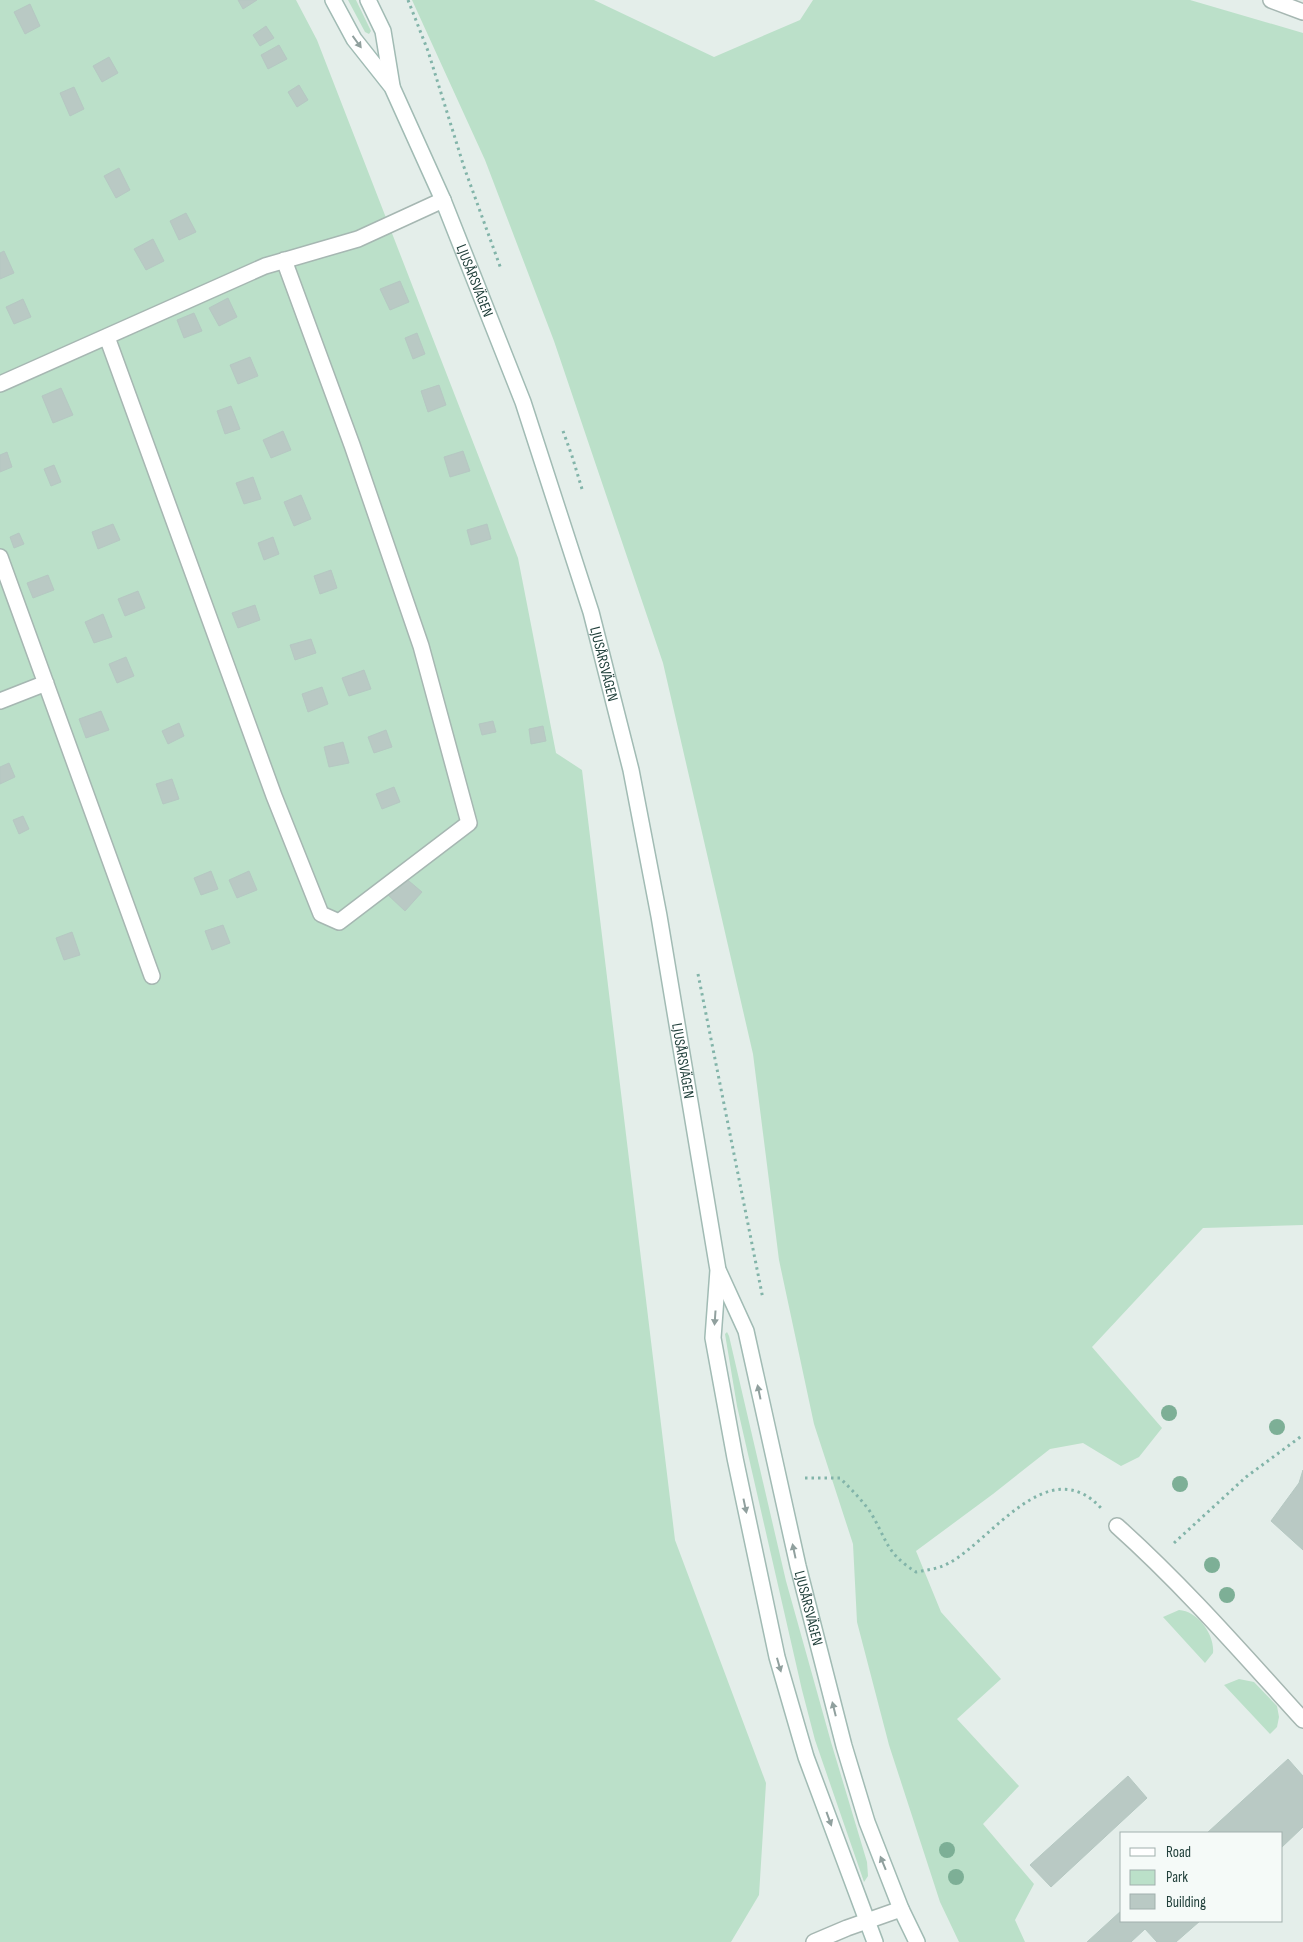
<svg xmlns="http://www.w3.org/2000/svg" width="1303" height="1942" viewBox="0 0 1303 1942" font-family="'Sofia Sans Condensed',sans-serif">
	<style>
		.green { fill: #bbe0c9 }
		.building { fill: #b9c9c4; stroke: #b5c8c2 }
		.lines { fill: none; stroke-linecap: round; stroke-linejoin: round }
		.lane-casing { stroke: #a6b7b2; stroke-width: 18 }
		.street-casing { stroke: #a6b7b2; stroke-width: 18 }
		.secondary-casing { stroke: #a1bbb4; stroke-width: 18 }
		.path { stroke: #82b4a9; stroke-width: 3; stroke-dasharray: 2.5 4; stroke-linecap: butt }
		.lane { stroke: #fff; stroke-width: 15 }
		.street { stroke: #fff; stroke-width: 15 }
		.secondary { stroke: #fff; stroke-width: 15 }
		.tree { fill: #7daf96 }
		.oneway { fill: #90a09e }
		.labels { text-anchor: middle; stroke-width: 4; stroke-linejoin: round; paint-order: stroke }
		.street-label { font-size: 15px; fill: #22413c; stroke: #f5faf8 }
	</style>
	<rect width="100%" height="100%" fill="#e4eeea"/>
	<path class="green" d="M 0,0 L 296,0 L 317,40 L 518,558 L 556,753 L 582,770 L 675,1540 L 766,1783 L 759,1895 L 731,1942 L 0,1942 Z
		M 348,0 L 356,0 L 371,31 L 369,34 L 365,32 Z
		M 412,0 L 594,0 L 714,57 L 800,20 L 813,0 L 1190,0 L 1303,33 L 1303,1225 L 1203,1228 L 1092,1347 L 1162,1428 L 1139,1457 L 1121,1466 L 1083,1443 L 1050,1449 L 993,1494 L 916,1551 L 941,1612 L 1001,1679 L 957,1719 L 1019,1786 L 983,1824 L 1034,1884 L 1015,1920 L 1025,1942 L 959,1942 L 940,1902 L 889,1745 L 857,1622 L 853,1544 L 814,1424 L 779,1260 L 753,1054 L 663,663 L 554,341 L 485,160 Z
		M 727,1332 L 729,1336 L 786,1581 L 831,1742 L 867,1862 L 868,1876 L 864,1882 L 815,1740 L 802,1690 L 737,1406 L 725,1334 Z
		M 1179,1610 C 1198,1611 1215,1635 1213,1653 L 1205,1663 L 1163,1617 Z
		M 1239,1679 L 1254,1682 L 1277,1706 L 1279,1717 L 1277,1727 L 1270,1734 L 1224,1685 Z"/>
	<path class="building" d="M 238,0 L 257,0 L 243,9 Z
		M 30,4 L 40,26 L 25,34 L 14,12 Z
		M 266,26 L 274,38 L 260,46 L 253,35 Z
		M 279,45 L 287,59 L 268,69 L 261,55 Z
		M 109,57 L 118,73 L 102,82 L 93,66 Z
		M 299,85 L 308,100 L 297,107 L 288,92 Z
		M 74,87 L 84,109 L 70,116 L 60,93 Z
		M 119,168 L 130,190 L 116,198 L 104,176 Z
		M 186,213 L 196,232 L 179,240 L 170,221 Z
		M 153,239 L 164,261 L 146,270 L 134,249 Z
		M 4,251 L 14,273 L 0,279 L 0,253 Z
		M 400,281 L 409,302 L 390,310 L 380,289 Z
		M 228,298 L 237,317 L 219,326 L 209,308 Z
		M 23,299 L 31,317 L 14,324 L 6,307 Z
		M 194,313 L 202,331 L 184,338 L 177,320 Z
		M 417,333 L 425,354 L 413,359 L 405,338 Z
		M 250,357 L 258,376 L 238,384 L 230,365 Z
		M 439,385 L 446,405 L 428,412 L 421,391 Z
		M 61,388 L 73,415 L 53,423 L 42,396 Z
		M 231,406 L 240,429 L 225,434 L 217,411 Z
		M 283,431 L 291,450 L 271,458 L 263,440 Z
		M 463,451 L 470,471 L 450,477 L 444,457 Z
		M 7,452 L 12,467 L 0,472 L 0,455 Z
		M 54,465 L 61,482 L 51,486 L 44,469 Z
		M 253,477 L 261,499 L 244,504 L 236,483 Z
		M 301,495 L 311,519 L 294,526 L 284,502 Z
		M 113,524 L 120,540 L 98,549 L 92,532 Z
		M 487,524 L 491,539 L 471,545 L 467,530 Z
		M 19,533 L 24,544 L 14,548 L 10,537 Z
		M 273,537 L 279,554 L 264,560 L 258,543 Z
		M 331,570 L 337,588 L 320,594 L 314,576 Z
		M 48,575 L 54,590 L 33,598 L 27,583 Z
		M 138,591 L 145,608 L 125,616 L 118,599 Z
		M 255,605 L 260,620 L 238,628 L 232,613 Z
		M 103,614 L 112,637 L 94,643 L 85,622 Z
		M 311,639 L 316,653 L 295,660 L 290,645 Z
		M 126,657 L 134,676 L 117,683 L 109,664 Z
		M 364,670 L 371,689 L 349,696 L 342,678 Z
		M 322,687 L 328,704 L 308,712 L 302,694 Z
		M 101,711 L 109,730 L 86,738 L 79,719 Z
		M 493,721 L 496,732 L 482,735 L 479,724 Z
		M 179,723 L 184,736 L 168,744 L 162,731 Z
		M 543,726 L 546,741 L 531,744 L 529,729 Z
		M 386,730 L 392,747 L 374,753 L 368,737 Z
		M 343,742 L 349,763 L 329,767 L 324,747 Z
		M 9,763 L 15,777 L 0,784 L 0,767 Z
		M 172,779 L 179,799 L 163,804 L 156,784 Z
		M 394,787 L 400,802 L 382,809 L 376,794 Z
		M 23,816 L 29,829 L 19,834 L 13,820 Z
		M 211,871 L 218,889 L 201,895 L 194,878 Z
		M 249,871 L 257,890 L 237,898 L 229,880 Z
		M 403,876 L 422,892 L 405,911 L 387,894 Z
		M 223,925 L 230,943 L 212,950 L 205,931 Z
		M 72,932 L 80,955 L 64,960 L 56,938 Z
		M 1303,1470 L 1303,1550 L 1271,1521 L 1299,1483 Z
		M 1288,1759 L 1303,1776 L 1303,1827 L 1282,1847 L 1282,1833 L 1207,1833 Z
		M 1128,1776 L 1147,1798 L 1051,1887 L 1030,1865 Z
		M 1122,1910 L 1122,1921 L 1200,1921 L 1176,1942 L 1157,1942 L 1145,1929 L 1131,1942 L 1087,1942 Z"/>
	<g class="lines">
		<g class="lane-casing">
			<path id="lane" d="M 107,337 L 274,796 L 321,914 L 339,922 L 469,823 L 421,646 L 352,445 L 284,260
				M 0,384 L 265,266 L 358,239 L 443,200
				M 0,557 L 152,976
				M 0,701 L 46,683
				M 1117,1526 C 1184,1586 1243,1654 1303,1720"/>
		</g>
		<g class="street-casing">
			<path id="street" d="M 1271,0 L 1303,12
				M 814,1942 L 847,1928 L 901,1909"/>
		</g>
		<g class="secondary-casing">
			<g id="secondary">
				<path id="s1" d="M 333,0 L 354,39 L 392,87 L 443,200 L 523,402 L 591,612 L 631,770 L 659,916 L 718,1270 L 713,1338 L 735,1458 L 777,1657 L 806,1757 L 875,1942"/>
				<path d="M 368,0 L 383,31 L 392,86"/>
				<path id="s2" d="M 719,1272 L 746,1331 L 798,1566 L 844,1746 L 867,1822 L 901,1909 L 917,1942"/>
			</g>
		</g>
		<path class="path" d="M 408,0 L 428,51 L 464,167 L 501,269
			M 563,431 L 572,456 L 582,489
			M 698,974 L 763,1299
			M 805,1478 L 840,1478 C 850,1488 860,1498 869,1510 C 887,1538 884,1552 916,1572 C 927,1570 938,1569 949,1563 C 992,1540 1048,1451 1101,1508
			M 1174,1543 L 1246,1477 L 1303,1435"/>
		<use href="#lane" class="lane"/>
		<use href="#street" class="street"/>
		<use href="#secondary" class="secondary"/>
	</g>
	<g class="tree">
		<circle cx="1169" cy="1413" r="8"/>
		<circle cx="1277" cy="1427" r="8"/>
		<circle cx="1180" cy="1484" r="8"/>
		<circle cx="1212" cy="1565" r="8"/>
		<circle cx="1227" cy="1595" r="8"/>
		<circle cx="947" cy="1850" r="8"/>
		<circle cx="956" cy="1877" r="8"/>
	</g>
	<defs><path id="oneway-solid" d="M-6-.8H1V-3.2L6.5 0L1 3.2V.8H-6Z" transform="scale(1.25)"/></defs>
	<g class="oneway">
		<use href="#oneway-solid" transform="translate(357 42) rotate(54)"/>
		<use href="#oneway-solid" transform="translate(715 1318) rotate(94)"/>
		<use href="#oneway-solid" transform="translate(759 1392) rotate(-102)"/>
		<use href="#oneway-solid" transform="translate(745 1506) rotate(78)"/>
		<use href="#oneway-solid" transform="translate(794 1551) rotate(-102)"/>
		<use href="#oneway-solid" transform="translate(779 1665) rotate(74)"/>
		<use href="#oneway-solid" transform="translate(834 1709) rotate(-104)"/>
		<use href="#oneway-solid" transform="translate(829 1819) rotate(70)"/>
		<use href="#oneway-solid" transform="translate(883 1863) rotate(-112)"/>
	</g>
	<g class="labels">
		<g class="street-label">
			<text dy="5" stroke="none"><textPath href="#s1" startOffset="316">LJUSÅRSVÄGEN</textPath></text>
			<text dy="5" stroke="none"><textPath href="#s1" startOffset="721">LJUSÅRSVÄGEN</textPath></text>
			<text dy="5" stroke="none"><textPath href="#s1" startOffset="1126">LJUSÅRSVÄGEN</textPath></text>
			<text dy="5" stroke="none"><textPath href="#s2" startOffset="349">LJUSÅRSVÄGEN</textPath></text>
		</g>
	</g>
	<rect x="1120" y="1832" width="162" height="90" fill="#f5faf8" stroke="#a1b0ad"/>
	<rect x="1130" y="1848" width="25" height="8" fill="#ffffff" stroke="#a1b0ad"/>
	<text x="1166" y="1857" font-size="15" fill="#22413c">Road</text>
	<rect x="1130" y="1870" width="25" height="15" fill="#bbe0c9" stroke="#a1b0ad"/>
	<text x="1166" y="1882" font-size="15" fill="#22413c">Park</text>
	<rect x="1130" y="1894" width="25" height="15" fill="#b9c9c4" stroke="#a1b0ad"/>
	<text x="1166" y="1907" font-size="15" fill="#22413c">Building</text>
</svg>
